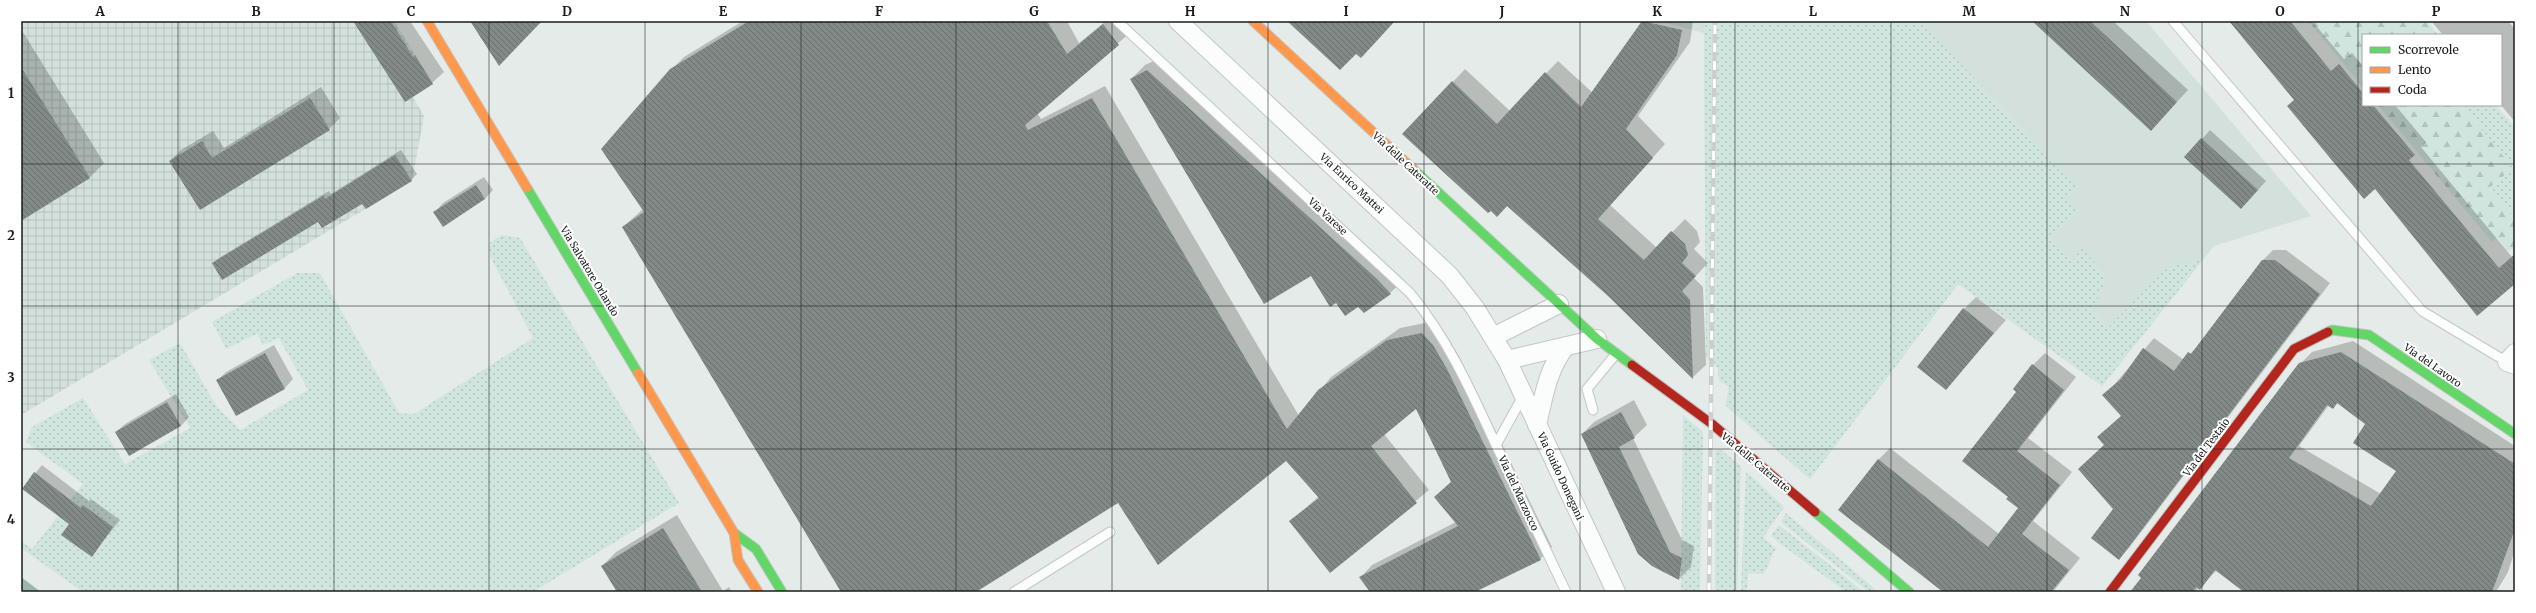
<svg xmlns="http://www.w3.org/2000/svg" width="2536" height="613" viewBox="0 0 2536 613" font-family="Merriweather,serif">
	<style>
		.built { fill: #d3e0dc }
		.industrial { fill: url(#industrial-grid) }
		.grass { fill: url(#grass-dots); fill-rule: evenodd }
		.forest { fill: url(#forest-firs) }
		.water { fill: #9bb6ac }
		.shadow { fill: #0003; fill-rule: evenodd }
		.building { fill: url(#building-back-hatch); fill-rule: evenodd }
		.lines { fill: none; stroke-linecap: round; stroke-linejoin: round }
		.lane-casing { stroke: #c2c7c5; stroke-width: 11 }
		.street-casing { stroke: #c2c7c5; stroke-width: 20 }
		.fast-casing { stroke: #c2c7c5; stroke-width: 11 }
		.slow-casing { stroke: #c2c7c5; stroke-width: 11 }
		.jam-casing { stroke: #c2c7c5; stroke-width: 11 }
		.lane { stroke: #fbfcfc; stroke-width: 9 }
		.street { stroke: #fbfcfc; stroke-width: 18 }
		.fast { stroke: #63d668; stroke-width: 9 }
		.slow { stroke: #ff974d; stroke-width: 9 }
		.jam { stroke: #b3261e; stroke-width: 9 }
		.rail-casing { stroke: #cccece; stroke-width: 4.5 }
		.rail { stroke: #fff; stroke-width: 3; stroke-dasharray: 9; stroke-linecap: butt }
		.grid { fill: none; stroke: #181c1b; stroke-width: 1; stroke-opacity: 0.55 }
		.labels { text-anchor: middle; stroke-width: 4; stroke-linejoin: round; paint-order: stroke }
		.street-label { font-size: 10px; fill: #181c1b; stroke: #fff }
		.neatline { fill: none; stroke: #181c1b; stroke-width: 1.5 }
		.grid-label { font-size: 13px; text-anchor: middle; font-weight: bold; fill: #181c1b }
	</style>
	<defs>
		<pattern id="industrial-grid" width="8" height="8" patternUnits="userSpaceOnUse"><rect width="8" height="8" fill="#d3e0dc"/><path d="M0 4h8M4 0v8" fill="none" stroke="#b4c0bc"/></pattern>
		<pattern id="grass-dots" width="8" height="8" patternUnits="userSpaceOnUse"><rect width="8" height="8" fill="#d0e5de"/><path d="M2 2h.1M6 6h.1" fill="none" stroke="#b2c4be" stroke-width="1.8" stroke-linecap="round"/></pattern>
		<pattern id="forest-firs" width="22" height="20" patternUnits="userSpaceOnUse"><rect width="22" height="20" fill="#d0e5de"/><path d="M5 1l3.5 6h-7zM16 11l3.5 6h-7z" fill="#b2c4be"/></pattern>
		<pattern id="building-back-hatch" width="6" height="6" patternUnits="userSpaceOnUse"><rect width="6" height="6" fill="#818a87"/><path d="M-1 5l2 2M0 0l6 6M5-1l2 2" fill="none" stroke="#69706e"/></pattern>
	</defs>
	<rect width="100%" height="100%" fill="#e5ebe8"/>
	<path class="built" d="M 1657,21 L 2146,21 L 2311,216 L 2214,246 L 2102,386 L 1958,284 L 1810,479 L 1726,406 L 1729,386 L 1719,381 L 1718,368 L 1706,357 L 1704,33 Z"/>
	<path class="industrial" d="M 21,21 L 394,21 L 433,84 L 413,97 L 424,116 L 412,181 L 21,415 Z"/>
	<path class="grass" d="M 1704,21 L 1920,21 L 2077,187 L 2067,200 L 2080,211 L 2050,237 L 2073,261 L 2082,247 L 2106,277 L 2093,311 L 2109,327 L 2168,267 L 2203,260 L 2102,386 L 1958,284 L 1810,479 L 1726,406 L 1729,386 L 1719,381 L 1718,368 L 1706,357 Z
		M 2461,105 L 2496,105 L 2515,127 L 2515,220 L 2489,188 L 2513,168 Z
		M 502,235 L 520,238 L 679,503 L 533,592 L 83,592 L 21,548 L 21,541 L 32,549 L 83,484 L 26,442 L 32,427 L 83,398 L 125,464 L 190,428 L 149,360 L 180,343 L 217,407 L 240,430 L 308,390 L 279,338 L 263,345 L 257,334 L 226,349 L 212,322 L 297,273 L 320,273 L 399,413 L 414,414 L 533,338 L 490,256 L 489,243 ZM 83,505 L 113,527 L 92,557 Z
		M 1683,415 L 1703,432 L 1700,592 L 1681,592 Z
		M 1720,449 L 1741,466 L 1737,592 L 1715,592 L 1715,450 Z
		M 1746,471 L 1784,507 L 1763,538 L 1776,548 L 1764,574 L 1748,573 L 1747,592 L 1741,592 Z
		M 1786,513 L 1875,589 L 1869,592 L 1781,522 Z
		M 1779,525 L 1864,592 L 1846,592 L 1778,542 L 1771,535 Z"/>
	<path class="forest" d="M 2308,21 L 2427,21 L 2438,35 L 2363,35 L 2363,87 Z
		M 2378,105 L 2461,105 L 2513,168 L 2489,188 L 2515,220 L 2515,247 L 2508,252 L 2497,238 L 2492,242 Z"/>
	<path class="water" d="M 21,577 L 41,592 L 21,592 Z"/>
	<path class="shadow" d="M 355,21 L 410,21 L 444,72 L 432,83 L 382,66 Z
		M 743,21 L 1067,21 L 1079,43 L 1106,21 L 1122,21 L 1131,32 L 1037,113 L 1041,119 L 1105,86 L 1299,416 L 1331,377 L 1400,328 L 1435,321 L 1445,333 L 1459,356 L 1552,547 L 1540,559 L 1472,592 L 1371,592 L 1360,578 L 1372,565 L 1456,522 L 1435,497 L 1452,481 L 1416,407 L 1384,434 L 1429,490 L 1330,572 L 1290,522 L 1319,496 L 1286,460 L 1119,501 L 974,592 L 842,592 L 623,227 L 643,209 L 671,70 L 684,57 Z
		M 1645,21 L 1693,21 L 1690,42 L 1638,116 L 1665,144 L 1610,205 L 1657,248 L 1685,219 L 1697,231 L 1700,242 L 1694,249 L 1708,263 L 1694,278 L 1703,287 L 1706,365 L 1693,377 L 1608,295 L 1508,205 L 1497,216 L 1404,134 L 1465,69 L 1510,111 L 1558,61 L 1593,93 Z
		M 2033,21 L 2113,21 L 2188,90 L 2162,118 Z
		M 2230,21 L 2312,21 L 2344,59 L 2352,53 L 2363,66 L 2363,105 L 2395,105 L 2426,142 L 2421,147 L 2512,257 L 2515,254 L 2515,283 L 2375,188 L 2295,100 Z
		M 2431,21 L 2508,21 L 2515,29 L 2515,122 L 2501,105 L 2501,35 L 2443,35 Z
		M 21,29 L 104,163 L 89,178 L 21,220 Z
		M 1162,57 L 1404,280 L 1390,293 L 1364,312 L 1358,305 L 1337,302 L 1131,79 L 1145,65 Z
		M 321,87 L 340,118 L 329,129 L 200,209 L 170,161 L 181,150 L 213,131 L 224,148 Z
		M 2210,130 L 2266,181 L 2250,199 L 2202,139 Z
		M 401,150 L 417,174 L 411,180 L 362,203 L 213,263 L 219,258 L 329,191 L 331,194 Z
		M 484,177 L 493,190 L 485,199 L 435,212 L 443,203 Z
		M 2273,250 L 2286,250 L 2330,283 L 2129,548 L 2118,559 L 2115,509 L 2079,469 L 2105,445 L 2121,416 L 2114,385 L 2154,338 L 2184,360 L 2201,343 L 2262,261 Z
		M 1976,297 L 2006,320 L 1946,388 L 1964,309 Z
		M 2353,341 L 2515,446 L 2515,550 L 2508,572 L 2496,592 L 2246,592 L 2217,570 L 2195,592 L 2131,592 L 2300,364 L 2312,352 ZM 2338,403 L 2367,423 L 2397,471 L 2381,494 L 2299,446 L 2329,405 L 2333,408 Z
		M 274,345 L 293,379 L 285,388 L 237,415 L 218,380 L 226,372 Z
		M 2045,353 L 2076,377 L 2028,438 L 2072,472 L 2033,521 L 2080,558 L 2053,592 L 1945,592 L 1878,460 L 1890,448 L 1999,534 L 2019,508 L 2009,496 L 2017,391 L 2033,365 Z
		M 176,394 L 189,417 L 181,426 L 116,432 L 125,424 Z
		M 1634,400 L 1647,425 L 1633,438 L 1682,540 L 1694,546 L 1691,567 L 1679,579 L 1582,434 L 1594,422 Z
		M 42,465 L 89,501 L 91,499 L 120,520 L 92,555 L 71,524 L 23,488 Z
		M 677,515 L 723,591 L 729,587 L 732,592 L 617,592 L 602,566 L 616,552 Z"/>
	<path class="building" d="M 353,21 L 391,21 L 413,57 L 415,55 L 433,84 L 405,102 Z
		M 470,21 L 542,21 L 499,66 Z
		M 749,21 L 1047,21 L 1067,54 L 1103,24 L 1119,45 L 1025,125 L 1028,130 L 1092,98 L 1287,429 L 1318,390 L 1387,340 L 1422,333 L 1433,345 L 1447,369 L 1541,560 L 1475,592 L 1370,592 L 1359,577 L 1458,526 L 1434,497 L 1451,482 L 1416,409 L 1371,446 L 1417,503 L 1330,573 L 1289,521 L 1319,498 L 1286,461 L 1158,565 L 1118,503 L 976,592 L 841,592 L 622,227 L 644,212 L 601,149 L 670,69 Z
		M 1287,21 L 1395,21 L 1361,58 L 1356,54 L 1340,70 Z
		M 1642,21 L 1682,30 L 1677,55 L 1626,129 L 1653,158 L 1598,219 L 1644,260 L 1671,231 L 1685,244 L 1688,255 L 1682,263 L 1696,276 L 1682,291 L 1690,300 L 1693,379 L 1608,296 L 1507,206 L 1497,217 L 1491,211 L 1488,213 L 1402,134 L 1452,81 L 1497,124 L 1545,72 L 1581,107 Z
		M 2032,21 L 2090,21 L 2177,102 L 2151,131 Z
		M 2229,21 L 2290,21 L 2331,71 L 2339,64 L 2363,93 L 2363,105 L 2373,105 L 2415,155 L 2409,160 L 2499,268 L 2515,254 L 2515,284 L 2477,316 L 2375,189 L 2364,199 L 2287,106 L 2294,100 Z
		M 21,67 L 90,178 L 21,221 Z
		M 1147,70 L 1377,279 L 1391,294 L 1364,313 L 1358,307 L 1345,316 L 1336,303 L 1330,307 L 1311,276 L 1264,304 L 1130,79 Z
		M 310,98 L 330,130 L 200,210 L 169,161 L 202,141 L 212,158 Z
		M 2201,138 L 2258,190 L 2241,209 L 2184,157 Z
		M 395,155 L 412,181 L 366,209 L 362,204 L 322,228 L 318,222 L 222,280 L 212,263 L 323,196 L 325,199 Z
		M 476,185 L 485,199 L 443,227 L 433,212 Z
		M 2262,260 L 2275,260 L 2320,294 L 2119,560 L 2091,538 L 2113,509 L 2078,469 L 2104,445 L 2097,437 L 2121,416 L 2102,395 L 2121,379 L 2143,348 L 2174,371 L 2188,352 L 2191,354 Z
		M 1963,308 L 1994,333 L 1946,390 L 1917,367 Z
		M 2341,352 L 2515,464 L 2515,529 L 2492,592 L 2244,592 L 2215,570 L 2200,590 L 2196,587 L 2193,592 L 2130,592 L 2141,578 L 2138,575 L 2299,363 ZM 2337,403 L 2365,424 L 2353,443 L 2396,471 L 2371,506 L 2289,458 L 2327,405 L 2333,409 Z
		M 265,353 L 285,389 L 236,416 L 216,380 Z
		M 2032,364 L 2064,390 L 2017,451 L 2060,485 L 2022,534 L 2069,570 L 2051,592 L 1943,592 L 1838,510 L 1878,459 L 1988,547 L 2018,508 L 2006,499 L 2008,497 L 1962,461 L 2016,392 L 2013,389 Z
		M 167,402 L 181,426 L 129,456 L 115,432 Z
		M 1621,412 L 1635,438 L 1619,447 L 1670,552 L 1682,558 L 1679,580 L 1652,566 L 1638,554 L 1581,434 Z
		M 34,472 L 81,508 L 83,505 L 113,527 L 92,557 L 61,535 L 69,524 L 22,489 Z
		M 663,528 L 702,592 L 617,592 L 601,566 Z"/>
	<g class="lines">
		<g class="lane-casing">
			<path id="lane" d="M 1117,21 L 1410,293 C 1448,339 1471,391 1496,445
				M 2173,21 L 2422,311 L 2507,362
				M 1523,396 L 1496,445 L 1566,592
				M 1593,410 L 1587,389 L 1616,354
				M 1014,592 L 1110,532"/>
		</g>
		<g class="street-casing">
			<path id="street" d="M 1178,21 L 1450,276 L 1475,308 L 1507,360 L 1616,592
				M 1493,337 L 1559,304
				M 2515,353 L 2507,362 L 2515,365
				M 1507,360 L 1597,339
				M 1537,425 C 1544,396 1547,370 1566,346"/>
		</g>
		<g class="fast-casing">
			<path id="fast" d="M 1413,169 L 1597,339 L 1632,365
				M 527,188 L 638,373
				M 2328,332 L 2332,330 L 2369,335 L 2515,434
				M 1815,512 L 1909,592
				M 734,533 L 756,549 L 782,592"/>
		</g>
		<g class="slow-casing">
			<path id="slow" d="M 427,21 L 527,188
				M 1253,21 L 1413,169
				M 638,373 L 734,533 L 738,560 L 758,592"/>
		</g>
		<g class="jam-casing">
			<path id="jam" d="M 1632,365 L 1712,424 L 1815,512
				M 2110,592 L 2294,349 L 2328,332"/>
		</g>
		<use href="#lane" class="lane"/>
		<use href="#street" class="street"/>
		<use href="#fast" class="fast"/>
		<use href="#slow" class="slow"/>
		<use href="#jam" class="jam"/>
		<g class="rail-casing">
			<path id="rail" d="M 1709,592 L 1715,21"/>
		</g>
		<use href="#rail" class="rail"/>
	</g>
	<path class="grid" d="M 178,21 L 178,592M 334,21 L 334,592M 489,21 L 489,592M 645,21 L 645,592M 801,21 L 801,592M 956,21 L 956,592M 1112,21 L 1112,592M 1268,21 L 1268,592M 1424,21 L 1424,592M 1580,21 L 1580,592M 1735,21 L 1735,592M 1891,21 L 1891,592M 2047,21 L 2047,592M 2202,21 L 2202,592M 2358,21 L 2358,592M 21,164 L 2515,164M 21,306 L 2515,306M 21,449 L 2515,449"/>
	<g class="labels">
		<g class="street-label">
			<text transform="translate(1406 163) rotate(43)" y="4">Via delle Cateratte</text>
			<text transform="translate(1352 183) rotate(43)" y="4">Via Enrico Mattei</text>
			<text transform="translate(1328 216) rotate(43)" y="4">Via Varese</text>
			<text transform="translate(590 271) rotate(59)" y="4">Via Salvatore Orlando</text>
			<text transform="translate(2433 365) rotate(35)" y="4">Via del Lavoro</text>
			<text transform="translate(2206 447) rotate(-53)" y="4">Via del Testaio</text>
			<text transform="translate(1756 462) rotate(40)" y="4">Via delle Cateratte</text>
			<text transform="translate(1561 476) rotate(65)" y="4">Via Guido Donegani</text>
			<text transform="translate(1519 493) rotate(65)" y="4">Via del Marzocco</text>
		</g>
	</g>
	<rect width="2536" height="613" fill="none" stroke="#ffffff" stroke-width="44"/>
	<rect x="2362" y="34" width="140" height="72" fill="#ffffff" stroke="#a3a4a4"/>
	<rect x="2370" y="47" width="20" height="6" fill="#63d668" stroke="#a3a4a4"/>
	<text x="2398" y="54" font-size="12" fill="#181c1b">Scorrevole</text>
	<rect x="2370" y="67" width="20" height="6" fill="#ff974d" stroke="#a3a4a4"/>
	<text x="2398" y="74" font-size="12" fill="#181c1b">Lento</text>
	<rect x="2370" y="87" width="20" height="6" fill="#b3261e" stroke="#a3a4a4"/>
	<text x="2398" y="94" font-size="12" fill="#181c1b">Coda</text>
	<rect x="22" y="22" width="2492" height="569" class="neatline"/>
	<g class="grid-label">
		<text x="100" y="16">A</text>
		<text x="256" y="16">B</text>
		<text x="411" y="16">C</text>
		<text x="567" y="16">D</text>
		<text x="723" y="16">E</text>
		<text x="879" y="16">F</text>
		<text x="1034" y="16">G</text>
		<text x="1190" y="16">H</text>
		<text x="1346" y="16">I</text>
		<text x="1502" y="16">J</text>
		<text x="1657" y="16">K</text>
		<text x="1813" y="16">L</text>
		<text x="1969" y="16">M</text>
		<text x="2125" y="16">N</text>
		<text x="2280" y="16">O</text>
		<text x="2436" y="16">P</text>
		<text x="11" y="98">1</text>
		<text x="11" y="240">2</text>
		<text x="11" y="382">3</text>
		<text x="11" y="524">4</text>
	</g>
</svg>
